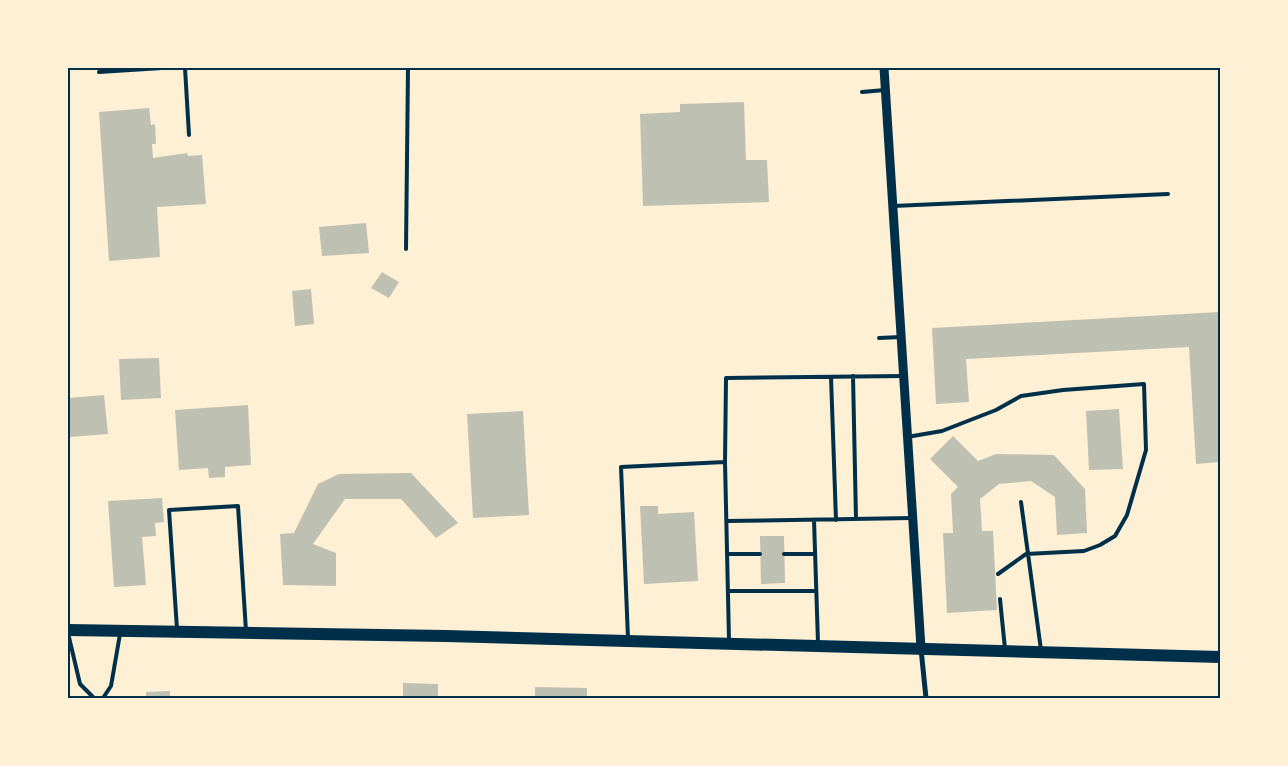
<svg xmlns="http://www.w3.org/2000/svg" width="1288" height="766" viewBox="0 0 1288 766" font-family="Lato,sans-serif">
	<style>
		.building { fill: #bec0b2 }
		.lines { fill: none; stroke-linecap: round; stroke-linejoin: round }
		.service { stroke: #003049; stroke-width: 4 }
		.minor { stroke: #003049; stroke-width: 5 }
		.tertiary { stroke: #003049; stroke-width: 9 }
		.primary { stroke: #003049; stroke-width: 12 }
		.neatline { fill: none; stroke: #003049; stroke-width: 2 }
	</style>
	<rect width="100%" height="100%" fill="#fdf0d5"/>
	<path class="building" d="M 744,102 L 746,160 L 767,160 L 769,202 L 643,206 L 640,114 L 680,112 L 680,104 Z
		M 149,108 L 151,125 L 155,124 L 156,144 L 152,144 L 153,158 L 187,153 L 188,156 L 202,155 L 206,204 L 157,207 L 160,257 L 109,261 L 99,112 Z
		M 366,223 L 369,253 L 322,256 L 319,227 Z
		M 382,272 L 399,282 L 389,298 L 371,288 Z
		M 311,289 L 314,324 L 295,326 L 292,291 Z
		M 1220,312 L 1220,462 L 1196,464 L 1189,347 L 966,359 L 969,402 L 936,404 L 932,328 Z
		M 159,358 L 161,398 L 121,400 L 119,359 Z
		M 104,395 L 108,434 L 70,437 L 68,398 Z
		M 248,405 L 251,465 L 225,467 L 225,477 L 209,478 L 208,468 L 179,470 L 175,410 Z
		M 1119,409 L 1123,469 L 1089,470 L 1086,411 Z
		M 523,411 L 529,515 L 473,518 L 467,414 Z
		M 953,436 L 978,461 L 996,454 L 1054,455 L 1085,489 L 1087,533 L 1057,535 L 1055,497 L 1031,481 L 999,484 L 980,499 L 982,531 L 993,531 L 997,610 L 947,613 L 943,533 L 953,533 L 951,494 L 958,487 L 930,459 Z
		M 411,473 L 458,523 L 436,538 L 401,499 L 345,499 L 313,544 L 336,553 L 336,586 L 283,585 L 280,534 L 294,533 L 318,484 L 339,474 Z
		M 162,498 L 164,522 L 155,523 L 156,536 L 142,537 L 146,585 L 114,587 L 108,501 Z
		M 640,506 L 658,506 L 658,514 L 694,512 L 698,581 L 644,584 Z
		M 760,536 L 784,536 L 785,583 L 761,584 Z
		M 403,683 L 438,684 L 438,698 L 403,698 Z
		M 535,687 L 587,688 L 587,698 L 535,698 Z
		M 170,691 L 170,698 L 146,698 L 146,692 Z"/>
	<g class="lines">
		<path class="service" d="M 185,68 L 189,135
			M 99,72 L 162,68
			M 862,92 L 885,90
			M 893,206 L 1168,194
			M 406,249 L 408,68
			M 879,338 L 901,337
			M 853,376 L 856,519
			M 831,377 L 836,520
			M 907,437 L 942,431 L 996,410 L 1021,396 L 1063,390 L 1144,384 L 1146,450 L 1127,515 L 1115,536 L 1100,545 L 1084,551 L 1026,554 L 998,574
			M 725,462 L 726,378 L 904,376
			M 1021,502 L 1041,650
			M 814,520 L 818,643
			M 727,521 L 912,518
			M 727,554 L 760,554
			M 784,554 L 815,554
			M 728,591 L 816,591
			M 1000,599 L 1005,649
			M 177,629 L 169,510 L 238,506 L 246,631
			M 68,633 L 80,684 L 94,698
			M 628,638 L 621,467 L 725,462 L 729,640
			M 103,698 L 111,686 L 120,634"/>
		<path class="minor" d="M 921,649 L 926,698"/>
		<path class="tertiary" d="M 884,68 L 921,648"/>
		<path class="primary" d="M 68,630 L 446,636 L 1220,657"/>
	</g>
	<rect width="1288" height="766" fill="none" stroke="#fdf0d5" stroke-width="138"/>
	<rect x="69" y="69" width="1150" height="628" class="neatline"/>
</svg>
